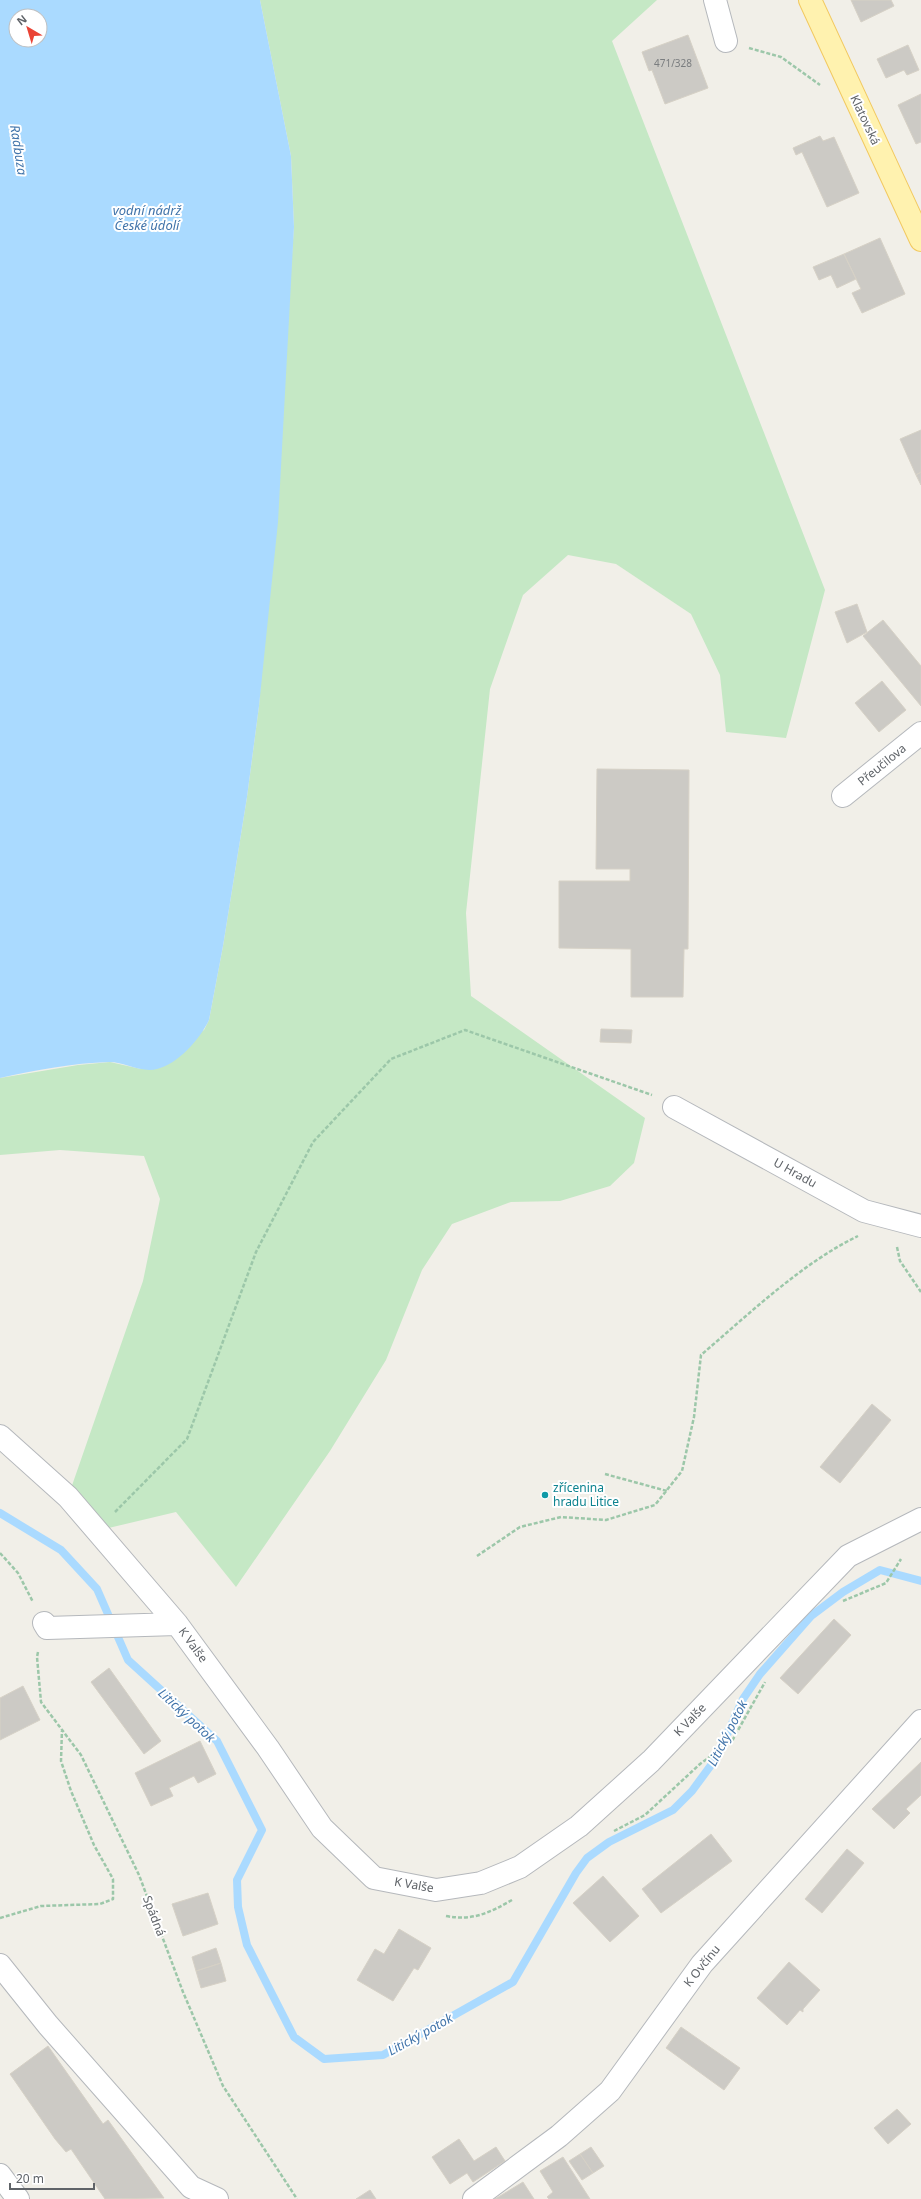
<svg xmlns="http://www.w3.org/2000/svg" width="921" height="2199" viewBox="0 0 921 2199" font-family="'Noto Sans',sans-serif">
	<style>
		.green { fill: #c5e8c5 }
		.water { fill: #aadaff; fill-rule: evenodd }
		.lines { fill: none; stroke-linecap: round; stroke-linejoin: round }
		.stream { stroke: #aadaff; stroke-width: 8 }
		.building { fill: #cccac5; stroke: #d6d1c6 }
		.minor-casing { stroke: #b5b8bc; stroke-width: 24 }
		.major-casing { stroke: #f2c960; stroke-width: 24 }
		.path { stroke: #9cc7a9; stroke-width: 2.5; stroke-dasharray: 4 2; stroke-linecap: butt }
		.minor { stroke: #fff; stroke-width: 22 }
		.major { stroke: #fff2af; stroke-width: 22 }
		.culture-dot { fill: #0f9aa8; stroke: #fff; stroke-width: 1.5 }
		.labels { text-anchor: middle; stroke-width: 4; stroke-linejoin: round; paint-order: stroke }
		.number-label { font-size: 10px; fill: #7a7d7f }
		.street-label { font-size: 12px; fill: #5f6368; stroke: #fff }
		.culture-label { font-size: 12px; fill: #0d838f; stroke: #fff; text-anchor: start }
		.water-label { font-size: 13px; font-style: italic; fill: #4174aa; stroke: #fff }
	</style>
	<rect width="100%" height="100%" fill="#f1efe8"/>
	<path class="green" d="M 260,0 L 657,0 L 612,41 L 825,590 L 786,738 L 726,732 L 720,675 L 691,614 L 616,564 L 568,555 L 523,595 L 490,689 L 466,913 L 471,996 L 645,1118 L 634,1163 L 610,1186 L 560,1201 L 511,1202 L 452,1224 L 422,1270 L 386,1360 L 330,1451 L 236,1587 L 176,1512 L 96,1531 L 68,1497 L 143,1281 L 160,1199 L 144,1156 L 60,1150 L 0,1155 L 0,1078 L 78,1065 L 110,1062 L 141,1069 L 204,1030 L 209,1020 L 223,946 L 247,797 L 259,706 L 294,227 L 291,156 Z"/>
	<path class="water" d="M 0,0 L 260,0 L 291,156 L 294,227 L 278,522 L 259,706 L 247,797 L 223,946 L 209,1020 C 200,1039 178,1064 157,1069 C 141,1073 125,1062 109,1062 C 73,1063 36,1070 0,1078 ZM 16,16 L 40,16 L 40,40 L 16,40 Z"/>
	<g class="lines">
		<path class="stream" d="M 0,1513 L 61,1550 L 97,1589 L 128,1660 L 217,1741 L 262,1830 L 237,1880 L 238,1907 L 247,1945 L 294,2037 L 324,2059 L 383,2055 L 513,1982 L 576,1873 L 587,1858 L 609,1842 L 673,1810 L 692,1791 L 717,1757 L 743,1699 L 760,1674 L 811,1616 L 843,1592 L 880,1570 L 921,1581"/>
	</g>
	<path class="building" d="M 851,0 L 891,0 L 894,6 L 861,22 Z
		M 688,35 L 708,88 L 665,104 L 652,70 L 649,71 L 642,52 Z
		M 908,45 L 919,70 L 907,75 L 904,70 L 886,78 L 877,59 Z
		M 921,94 L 921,142 L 916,144 L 898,105 Z
		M 820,136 L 823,141 L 834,137 L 859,193 L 827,207 L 802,152 L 796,155 L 793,148 Z
		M 880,238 L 905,294 L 862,313 L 852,293 L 861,289 L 844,254 Z
		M 844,254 L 856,279 L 837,288 L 831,275 L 819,280 L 813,267 Z
		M 921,430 L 921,472 L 916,475 L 900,439 Z
		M 921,472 L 921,485 L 916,475 Z
		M 857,604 L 867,632 L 847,643 L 835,612 Z
		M 883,620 L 921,666 L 921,706 L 863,636 Z
		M 882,681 L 906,710 L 879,732 L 855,703 Z
		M 597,769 L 689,770 L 688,949 L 684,949 L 683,997 L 631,997 L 631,949 L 559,948 L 559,881 L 630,881 L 630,869 L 596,869 Z
		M 601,1029 L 632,1030 L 631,1043 L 600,1042 Z
		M 872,1404 L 891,1420 L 840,1483 L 820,1467 Z
		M 834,1619 L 851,1635 L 798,1694 L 780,1678 Z
		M 109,1668 L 161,1741 L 144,1754 L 91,1682 Z
		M 23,1686 L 40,1720 L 0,1740 L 0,1698 Z
		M 200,1741 L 216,1774 L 198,1783 L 194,1776 L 169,1788 L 173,1796 L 151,1806 L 135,1773 Z
		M 921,1762 L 921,1795 L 906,1809 L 910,1813 L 894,1829 L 872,1809 Z
		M 711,1834 L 732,1861 L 661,1913 L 642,1889 Z
		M 847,1849 L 864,1863 L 822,1913 L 805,1899 Z
		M 603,1876 L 639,1916 L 610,1942 L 573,1903 Z
		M 208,1893 L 218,1924 L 183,1936 L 172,1904 Z
		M 399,1929 L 431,1948 L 418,1970 L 414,1968 L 393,2001 L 357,1980 L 375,1949 L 384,1954 Z
		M 216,1948 L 221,1963 L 196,1971 L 192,1957 Z
		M 789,1962 L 820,1990 L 803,2009 L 803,2012 L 800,2010 L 787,2025 L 757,1998 Z
		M 221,1963 L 226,1981 L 201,1988 L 196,1971 Z
		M 681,2027 L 740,2068 L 724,2090 L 666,2048 Z
		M 48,2046 L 103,2124 L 108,2120 L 164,2198 L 105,2199 L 71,2149 L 66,2152 L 55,2139 L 10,2074 Z
		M 897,2109 L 911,2124 L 888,2144 L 874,2128 Z
		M 459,2139 L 474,2161 L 496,2147 L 505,2161 L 473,2182 L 467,2173 L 450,2184 L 432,2157 Z
		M 591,2147 L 604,2166 L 593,2173 L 580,2154 Z
		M 580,2154 L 593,2173 L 582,2180 L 569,2161 Z
		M 563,2157 L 590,2199 L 549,2199 L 547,2197 L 553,2192 L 540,2171 Z
		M 523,2182 L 534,2199 L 495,2199 Z
		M 370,2190 L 376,2199 L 356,2199 Z"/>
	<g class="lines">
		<g class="minor-casing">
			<path id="minor" d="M 715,0 L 726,41
				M 843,796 L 921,733
				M 674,1107 L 864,1211 L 921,1226
				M 0,1436 L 68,1497 L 177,1624 L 268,1748 L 322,1828 L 374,1878 L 436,1890 L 481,1883 L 520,1867 L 579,1826 L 651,1761 L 848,1556 L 921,1519
				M 44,1623 L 47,1628 L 177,1624
				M 0,1965 L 48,2025 L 191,2187 L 217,2199
				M 0,2175 L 18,2199
				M 474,2199 L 559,2136 L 610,2091 L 702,1964 L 921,1721"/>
		</g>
		<g class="major-casing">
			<path id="major" d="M 810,0 L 921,240"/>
		</g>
		<path class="path" d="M 749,48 L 781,57 L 820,85
			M 897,1247 L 900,1261 L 921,1292
			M 605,1474 L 667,1491
			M 115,1512 L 187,1439 L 256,1252 L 313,1142 L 391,1059 L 465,1030 L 652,1095
			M 0,1553 L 18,1573 L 33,1602
			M 477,1556 L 520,1527 L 561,1517 L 606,1520 L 655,1505 L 682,1471 L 694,1417 L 701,1355 C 749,1314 802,1263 858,1236
			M 843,1601 L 886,1583 L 901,1559
			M 38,1652 L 37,1657 L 41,1702 L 81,1755 L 139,1875 L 183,1992 L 223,2086 L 297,2199
			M 614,1831 L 645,1815 L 700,1764 L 732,1741 L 765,1682
			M 446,1916 C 473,1921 489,1913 512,1900
			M 0,1918 L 41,1906 L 100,1904 L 113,1899 L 113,1879 L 94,1845 L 71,1791 L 61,1761 L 62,1729"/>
		<use href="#minor" class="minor"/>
		<use href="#major" class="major"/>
	</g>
	<circle class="culture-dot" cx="545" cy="1495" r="4"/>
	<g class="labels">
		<g class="number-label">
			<text x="673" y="67">471/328</text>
		</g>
		<g class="street-label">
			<text transform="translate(865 120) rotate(65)" y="4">Klatovská</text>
			<text transform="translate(882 765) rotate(-39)" y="4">Přeučilova</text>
			<text transform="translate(795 1173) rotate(29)" y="4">U Hradu</text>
			<text transform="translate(193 1645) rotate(54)" y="4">K Valše</text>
			<text transform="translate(690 1720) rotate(-46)" y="4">K Valše</text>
			<text transform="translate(414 1885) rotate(10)" y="4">K Valše</text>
			<text transform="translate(154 1916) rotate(69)" y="4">Spádná</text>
			<text transform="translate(702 1966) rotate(-51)" y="4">K Ovčínu</text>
		</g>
		<g class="culture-label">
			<text x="553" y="1492">zřícenina<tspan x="553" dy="14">hradu Litice</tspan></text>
		</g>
		<g class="water-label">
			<text transform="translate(19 150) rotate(81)" y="5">Radbuza</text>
			<text x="147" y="215">vodní nádrž<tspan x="147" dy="15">České údolí</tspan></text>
			<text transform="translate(187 1715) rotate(43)" y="5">Litický potok</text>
			<text transform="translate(727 1733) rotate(-63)" y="5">Litický potok</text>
			<text transform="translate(420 2034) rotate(-29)" y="5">Litický potok</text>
		</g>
	</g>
	<g transform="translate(28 28) rotate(322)"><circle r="19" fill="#ffffff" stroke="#bfc1c3"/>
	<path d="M0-3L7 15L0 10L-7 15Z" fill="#ea4335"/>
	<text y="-6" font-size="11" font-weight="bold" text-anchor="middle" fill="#5f6368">N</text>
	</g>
	<path d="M10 2183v6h84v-6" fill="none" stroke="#5f6368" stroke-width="2"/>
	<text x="16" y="2183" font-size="12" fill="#5f6368" stroke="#ffffff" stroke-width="3" paint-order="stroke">20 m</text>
</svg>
